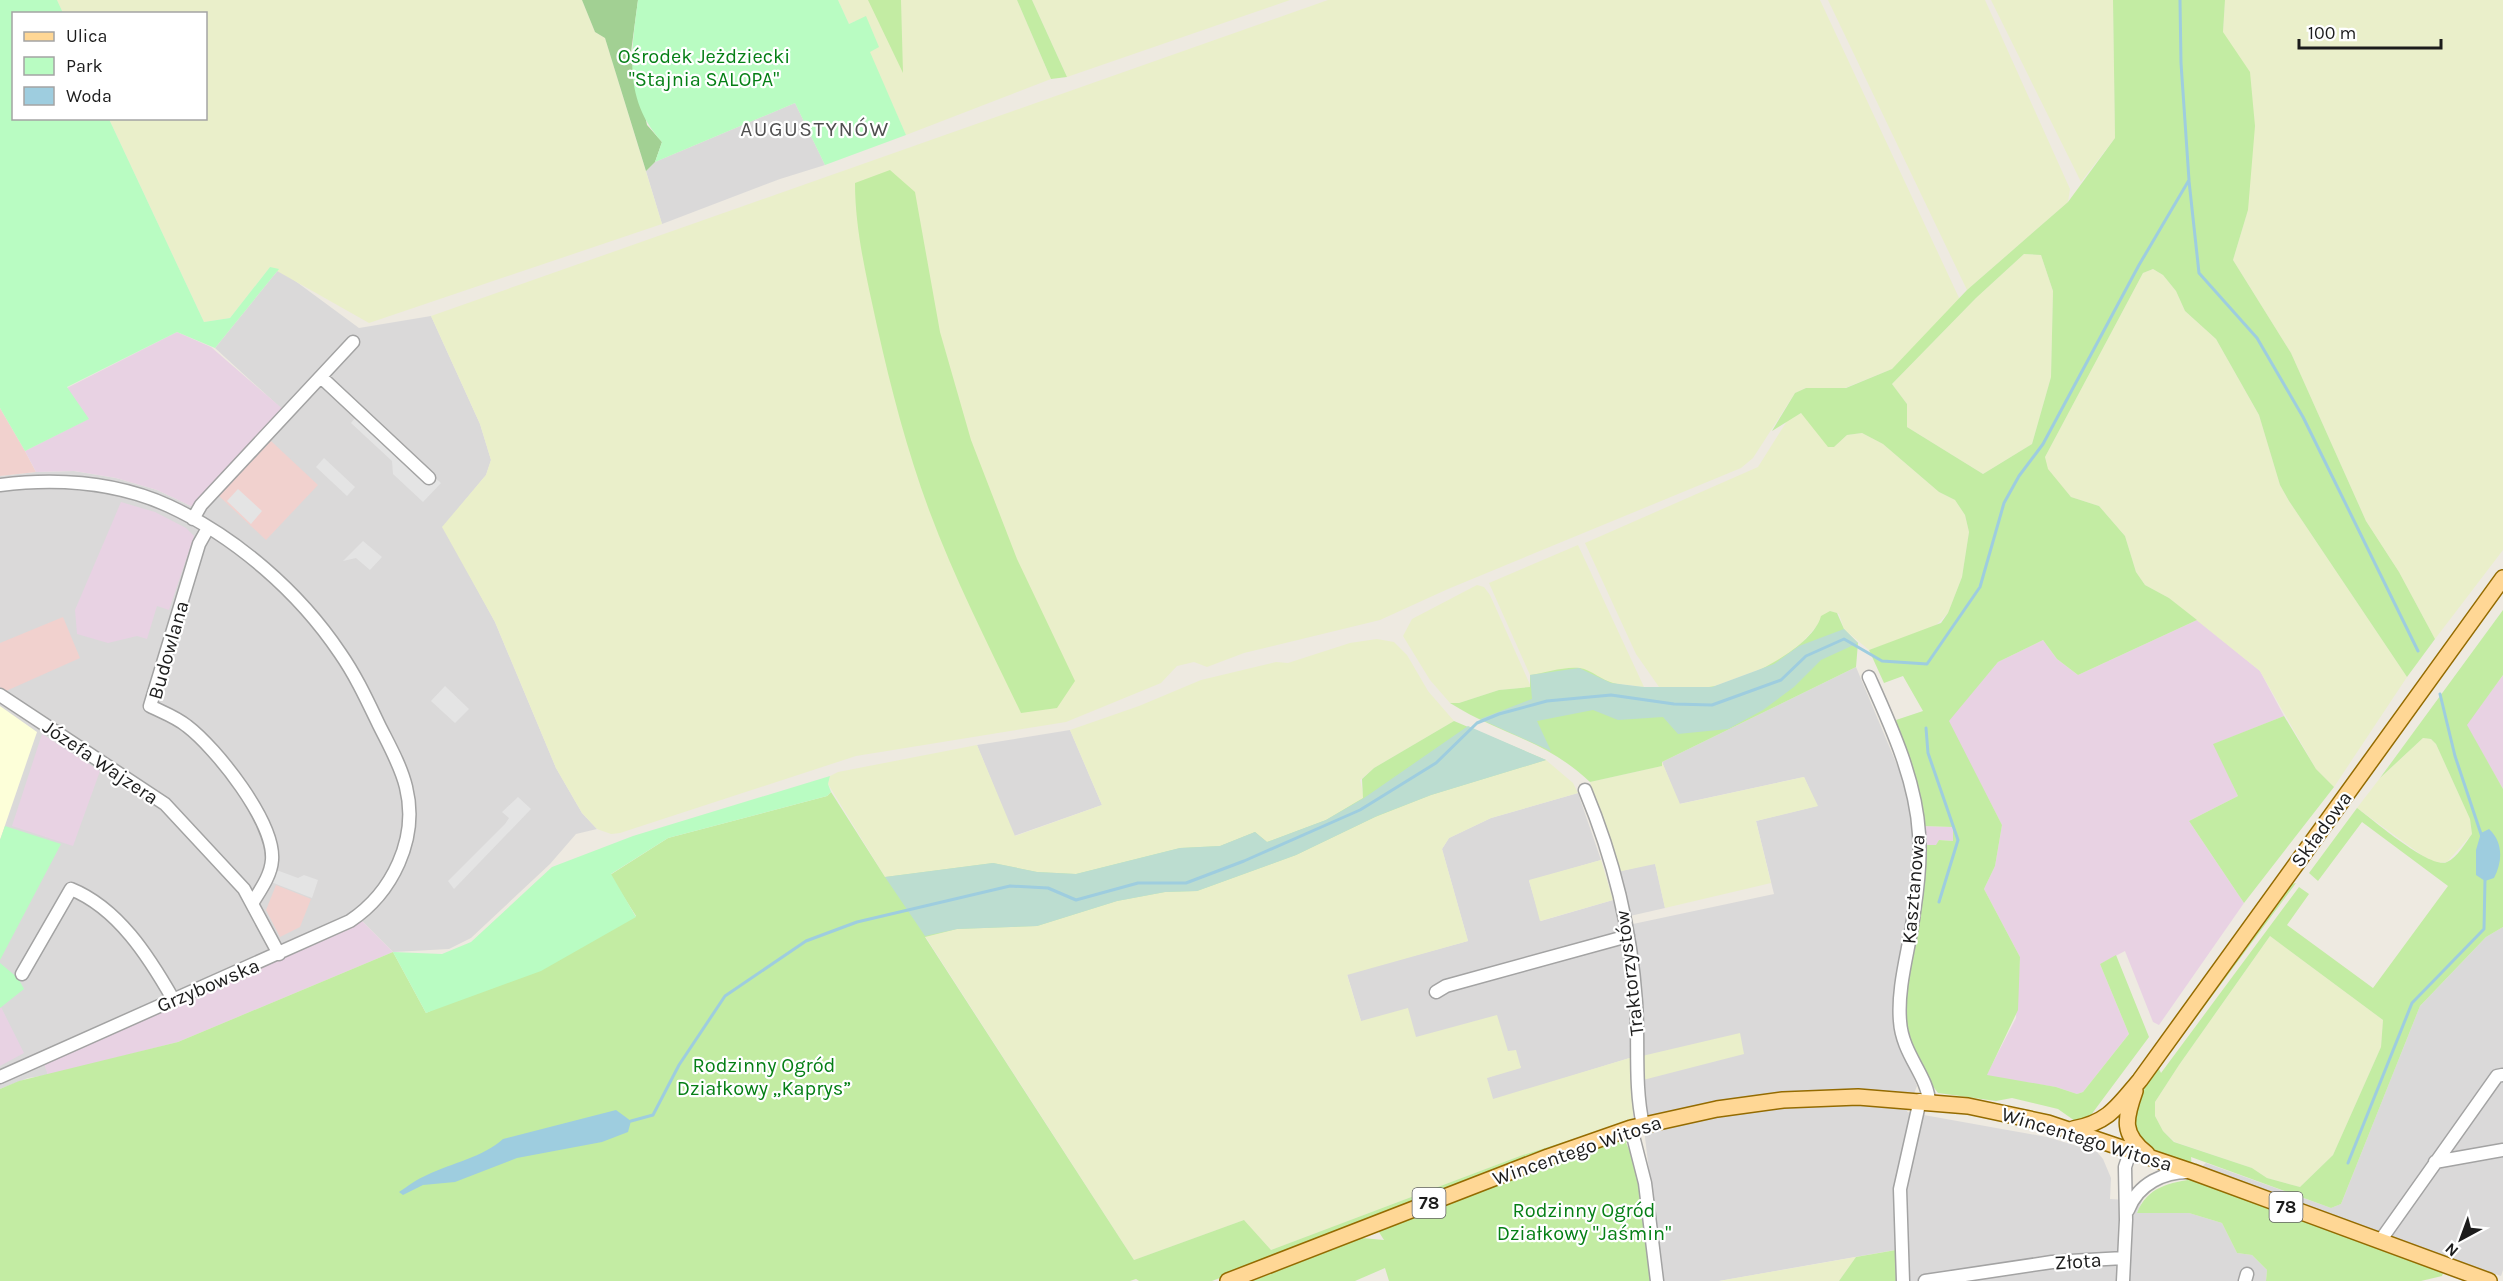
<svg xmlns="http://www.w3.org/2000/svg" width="2503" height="1281" viewBox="0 0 2503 1281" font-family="Karla,sans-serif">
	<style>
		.residential { fill: #dad9d9 }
		.commercial { fill: #f1d1ce }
		.industrial { fill: #e8d2e3 }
		.education { fill: #fdffd9 }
		.farmland { fill: #eaefca }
		.grass { fill: #c3eca3; fill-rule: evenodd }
		.forest { fill: #a2d093 }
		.wetland { fill: #bcddd0 }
		.park { fill: #b9fcc2 }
		.parking { fill: #e4e4e4 }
		.water { fill: #9ecddf }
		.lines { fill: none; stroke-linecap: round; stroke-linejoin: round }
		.stream { stroke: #9ecddf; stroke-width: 3 }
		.minor-casing { stroke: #a3a3a3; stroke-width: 15 }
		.major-casing { stroke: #946b00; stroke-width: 18 }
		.minor { stroke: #fff; stroke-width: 12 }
		.major { stroke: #ffd795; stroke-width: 15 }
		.labels { text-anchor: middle; stroke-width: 4.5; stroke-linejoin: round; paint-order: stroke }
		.shield { fill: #fff; stroke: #606060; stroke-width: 1.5 }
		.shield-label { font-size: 18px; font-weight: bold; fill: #1c1c1c }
		.park-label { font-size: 20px; fill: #057f15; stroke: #fff }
		.street-label { font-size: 20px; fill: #1c1c1c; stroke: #fff }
		.neighbourhood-label { font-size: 21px; letter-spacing: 1.5px; fill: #4f4f4f; stroke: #fff }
	</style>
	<rect width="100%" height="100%" fill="#eeeae1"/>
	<path class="residential" d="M 795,103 L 825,165 L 780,179 L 662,224 L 646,171 L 655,162 Z
		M 279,269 L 359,328 L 431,316 L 480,424 L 491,460 L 486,475 L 443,527 L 495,622 L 556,768 L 582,813 L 597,829 L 576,834 L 550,864 L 471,938 L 449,949 L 393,952 L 362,921 L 350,929 L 45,1064 L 48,1075 L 28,1078 L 0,1089 L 0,476 L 36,472 L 74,471 L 116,478 L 157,490 L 193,507 L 284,411 L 215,348 Z
		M 1856,667 L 1905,784 L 1916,827 L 1915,884 L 1895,1019 L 1898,1042 L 1917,1086 L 1907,1112 L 2047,1137 L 2097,1152 L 2103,1159 L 2111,1178 L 2110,1199 L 2142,1201 L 2137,1213 L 2189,1213 L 2222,1223 L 2237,1253 L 2252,1255 L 2267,1270 L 2266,1281 L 1897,1281 L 1895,1250 L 1719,1281 L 1662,1281 L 1645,1137 L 1641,992 L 1633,924 L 1774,894 L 1756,821 L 1817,806 L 1804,777 L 1679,804 L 1662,762 Z
		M 1070,730 L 1102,805 L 1014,836 L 977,745 Z
		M 1578,793 L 1601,860 L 1529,881 L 1541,921 L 1613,900 L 1624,930 L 1632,986 L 1633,1057 L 1493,1100 L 1486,1078 L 1521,1067 L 1509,1052 L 1415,1038 L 1361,1021 L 1347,974 L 1468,941 L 1442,849 L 1449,838 L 1491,818 Z
		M 1655,863 L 1665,908 L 1630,916 L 1617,872 Z
		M 2503,927 L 2503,1270 L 2501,1276 L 2199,1169 L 2206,1163 L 2331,1208 L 2341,1204 L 2420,1006 L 2486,937 Z"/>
	<path class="commercial" d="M 0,408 L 25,451 L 36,472 L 0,476 Z
		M 271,441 L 318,485 L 266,540 L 219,496 Z
		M 63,617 L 80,658 L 6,691 L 0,687 L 0,643 Z
		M 276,885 L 311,899 L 300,927 L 280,937 L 266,910 Z"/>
	<path class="industrial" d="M 177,332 L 211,347 L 285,411 L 193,507 L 157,490 L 116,478 L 74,471 L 36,472 L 25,451 L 88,419 L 67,388 Z
		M 121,502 L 155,512 L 186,528 L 194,536 L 169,610 L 157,606 L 147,639 L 137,636 L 108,643 L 77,634 L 75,610 Z
		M 2197,620 L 2260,671 L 2284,716 L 2214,744 L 2238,796 L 2189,821 L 2244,903 L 2159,1025 L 2153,1022 L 2125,951 L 2100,964 L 2129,1034 L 2083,1092 L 2077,1094 L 2056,1087 L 1986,1076 L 2016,1018 L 2020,957 L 1984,889 L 1995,866 L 2002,825 L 1948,721 L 1998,662 L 2043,640 L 2057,659 L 2078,675 Z
		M 2503,675 L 2503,789 L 2466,725 Z
		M 42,734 L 100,771 L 73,846 L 12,826 Z
		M 1922,826 L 1953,827 L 1953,841 L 1939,840 L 1936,846 L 1924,845 Z
		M 362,921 L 393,952 L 178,1042 L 48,1075 L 44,1064 L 350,929 Z
		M 1,1007 L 24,1053 L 0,1066 L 0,1008 Z"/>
	<path class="education" d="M 0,706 L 37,732 L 0,840 Z"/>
	<path class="farmland" d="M 57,0 L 582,0 L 595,32 L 605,38 L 662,224 L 369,323 L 270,267 L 230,318 L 204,322 L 109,119 L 206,118 L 206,14 L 63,13 Z
		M 838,0 L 1017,0 L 1051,79 L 906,135 L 855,21 L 849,24 Z
		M 1032,0 L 1290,0 L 1067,77 Z
		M 1328,0 L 1820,0 L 1960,300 L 1892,369 L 1845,388 L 1806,388 L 1795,393 L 1753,458 L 1741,468 L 1448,589 L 1380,620 L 1244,653 L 1207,667 L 1194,662 L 1177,666 L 1161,683 L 1066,722 L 856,756 L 620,833 L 611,834 L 597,829 L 582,813 L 556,768 L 495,622 L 442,527 L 486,475 L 491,460 L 480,424 L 431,316 Z
		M 1828,0 L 1985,0 L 2070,189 L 2068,202 L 1967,290 Z
		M 1991,0 L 2113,0 L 2115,138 L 2081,182 Z
		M 2225,0 L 2503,0 L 2503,550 L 2435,639 L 2399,572 L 2366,521 L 2291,353 L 2233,260 L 2248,210 L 2223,32 Z
		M 2024,254 L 2041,255 L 2053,291 L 2051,377 L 2032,444 L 1983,474 L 1907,427 L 1907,404 L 1892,384 L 1976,298 Z
		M 2153,269 L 2163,275 L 2176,291 L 2185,311 L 2216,339 L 2259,415 L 2280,485 L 2289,501 L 2407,677 L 2334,787 L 2316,769 L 2260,671 L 2169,598 L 2145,585 L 2136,572 L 2125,536 L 2099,506 L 2071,497 L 2047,469 L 2045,457 L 2143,273 Z
		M 1801,413 L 1834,447 L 1847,435 L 1862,433 L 1883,444 L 1939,492 L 1955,500 L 1965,515 L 1969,532 L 1962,577 L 1948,613 L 1933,628 L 1869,650 L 1844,629 L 1839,614 L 1830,611 L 1799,646 L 1774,664 L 1712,687 L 1659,687 L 1636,654 L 1585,543 L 1758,467 L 1787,421 Z
		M 1578,545 L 1644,687 L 1611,683 L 1579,668 L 1530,675 L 1489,583 Z
		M 1477,585 L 1484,587 L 1490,595 L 1531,687 L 1499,690 L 1459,703 L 1450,703 L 1430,680 L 1403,636 L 1412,619 Z
		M 1377,639 L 1394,642 L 1407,655 L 1428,691 L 1454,721 L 1374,768 L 1360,780 L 1364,798 L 1326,820 L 1267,842 L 1255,832 L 1220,846 L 1180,848 L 1076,874 L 1037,872 L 993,863 L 885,877 L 828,784 L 830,776 L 838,772 L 977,745 L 1015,836 L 1102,805 L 1070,730 L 1139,706 L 1201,680 L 1276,662 L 1288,663 L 1350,643 Z
		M 2423,738 L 2431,739 L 2436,744 L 2470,819 L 2472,834 L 2447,862 L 2437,863 L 2423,856 L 2357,808 L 2380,778 Z
		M 1546,760 L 1573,783 L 1578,793 L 1491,818 L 1449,838 L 1442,849 L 1468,941 L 1347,975 L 1361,1021 L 1408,1008 L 1416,1037 L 1497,1015 L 1508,1051 L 1516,1050 L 1521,1068 L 1487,1078 L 1493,1099 L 1633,1057 L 1633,1120 L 1520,1156 L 1271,1250 L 1244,1220 L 1134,1260 L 925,936 L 957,929 L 1037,926 L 1117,901 L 1165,892 L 1197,891 L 1296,855 L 1377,816 L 1431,795 Z
		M 1662,762 L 1680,804 L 1804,777 L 1818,806 L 1756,821 L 1771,883 L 1665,908 L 1655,864 L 1617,872 L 1590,782 L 1662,766 Z
		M 1601,860 L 1613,900 L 1540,921 L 1529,880 Z
		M 2270,936 L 2383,1020 L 2381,1047 L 2333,1155 L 2300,1187 L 2267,1178 L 2252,1168 L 2175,1142 L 2163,1131 L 2155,1116 L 2155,1102 L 2179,1065 Z
		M 1740,1033 L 1744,1054 L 1643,1080 L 1642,1056 Z
		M 1856,1257 L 1839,1281 L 1719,1281 Z"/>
	<path class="grass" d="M 868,0 L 901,0 L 903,73 Z
		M 1017,0 L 1032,0 L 1067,77 L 1051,79 Z
		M 2113,0 L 2225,0 L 2223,32 L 2250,72 L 2255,126 L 2248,210 L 2233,260 L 2291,353 L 2366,521 L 2399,572 L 2435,639 L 2407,677 L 2289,501 L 2280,485 L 2259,415 L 2216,339 L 2185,311 L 2176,291 L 2163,275 L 2153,269 L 2143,273 L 2045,457 L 2048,469 L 2071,497 L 2099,506 L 2125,536 L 2136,572 L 2145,585 L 2169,598 L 2197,620 L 2078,675 L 2057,659 L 2043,640 L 1998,662 L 1949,721 L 2002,825 L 1995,866 L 1984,889 L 2020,957 L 2018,1010 L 1987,1075 L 2056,1087 L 2077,1094 L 2083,1092 L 2129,1034 L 2100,964 L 2116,955 L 2149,1037 L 2088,1119 L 2075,1121 L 2058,1109 L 2012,1098 L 1996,1101 L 1938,1093 C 1918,1067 1906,1045 1904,1012 L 1924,845 L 1936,845 L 1939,840 L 1953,841 L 1953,827 L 1922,826 L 1896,720 L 1923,711 L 1903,676 L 1884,683 L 1869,650 L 1941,623 L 1948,613 L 1962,577 L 1969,532 L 1965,515 L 1955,500 L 1939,492 L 1883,444 L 1862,433 L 1847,435 L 1834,447 L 1828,447 L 1801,413 L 1772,431 L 1795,393 L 1806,388 L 1846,388 L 1892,369 L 1967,290 L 2068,202 L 2115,138 ZM 2024,254 L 2041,255 L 2053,291 L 2051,377 L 2032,444 L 1983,474 L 1907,427 L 1907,404 L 1892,384 L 1976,298 Z
		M 890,170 L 915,192 L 940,332 L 971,440 L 1017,559 L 1075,681 L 1057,708 L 1021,713 C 989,646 955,580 929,510 C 907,450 891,389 877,326 C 867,279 855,231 855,183 Z
		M 2503,610 L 2503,675 L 2467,725 L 2503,789 L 2503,927 L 2486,937 L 2420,1006 L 2341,1204 L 2331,1208 L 2191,1157 L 2192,1167 L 2147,1149 L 2133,1133 L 2136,1106 L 2152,1071 L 2291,884 L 2296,883 L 2167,1057 L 2159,1069 L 2161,1073 L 2299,887 L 2309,894 L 2287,925 L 2373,988 L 2448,886 L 2362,822 L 2318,881 L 2309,873 L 2357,808 C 2372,819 2431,870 2447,862 C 2457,858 2466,842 2472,834 L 2470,819 L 2436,744 L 2431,739 L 2423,738 L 2380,778 ZM 2270,936 L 2383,1020 L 2381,1047 L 2333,1155 L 2300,1187 L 2267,1178 L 2252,1168 L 2174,1142 L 2163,1131 L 2155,1116 L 2155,1102 L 2179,1065 Z
		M 1830,611 L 1837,613 L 1844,629 L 1858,643 L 1856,667 L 1662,762 L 1662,766 L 1590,782 C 1546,740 1499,734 1450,703 L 1459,703 L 1499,690 L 1530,687 L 1530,675 C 1544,673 1565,666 1580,668 C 1591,670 1602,680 1613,683 C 1643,690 1679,690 1709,687 C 1740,684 1813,648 1821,616 Z
		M 2284,716 L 2316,769 L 2334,787 L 2244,903 L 2189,821 L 2238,796 L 2213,744 Z
		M 1454,721 L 1546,760 L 1431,795 L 1375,817 L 1296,855 L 1197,891 L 1165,892 L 1117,901 L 1037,926 L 957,929 L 925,937 L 1134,1260 L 1244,1220 L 1271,1250 L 1520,1156 L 1633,1120 L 1212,1281 L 1139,1281 L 1136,1279 L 1130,1281 L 0,1281 L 0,1089 L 19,1081 L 178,1042 L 393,952 L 426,1013 L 636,916 L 610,875 L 668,838 L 827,796 L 831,792 L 885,877 L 993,863 L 1037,872 L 1076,874 L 1180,848 L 1220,846 L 1255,832 L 1267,842 L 1326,820 L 1363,798 L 1362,779 L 1374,768 Z
		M 1622,1136 L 1631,1140 L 1626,1143 C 1647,1183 1647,1237 1652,1281 L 1389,1281 L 1385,1268 L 1355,1281 L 1252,1281 L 1362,1238 L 1384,1240 L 1377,1229 Z
		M 2196,1179 L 2444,1270 L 2442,1276 L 2421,1281 L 2266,1281 L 2267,1270 L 2252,1255 L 2237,1253 L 2222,1223 L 2189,1213 L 2137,1213 C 2147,1187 2170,1182 2196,1179 Z
		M 1896,1250 L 1897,1281 L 1839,1281 L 1856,1257 Z"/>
	<path class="forest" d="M 582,0 L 638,0 L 631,52 L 647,125 L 662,142 L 655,162 L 646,171 L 605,38 L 595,32 Z"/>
	<path class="wetland" d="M 1844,629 L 1858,643 L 1821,660 L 1794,687 L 1763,710 L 1728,729 L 1678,734 L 1663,717 L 1618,720 L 1593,710 L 1537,721 L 1551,751 L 1480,719 L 1532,699 L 1530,675 L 1579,668 L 1611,683 L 1644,687 L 1712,687 L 1774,664 L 1799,646 Z
		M 1468,726 L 1546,760 L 1431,795 L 1377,816 L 1296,855 L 1197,891 L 1165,892 L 1117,901 L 1037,926 L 957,929 L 925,936 L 885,877 L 993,863 L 1037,872 L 1076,874 L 1180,848 L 1220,846 L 1255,832 L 1267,842 L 1326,820 L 1364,798 Z"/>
	<path class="park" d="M 0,0 L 57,0 L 63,13 L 14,14 L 14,118 L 109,119 L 204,322 L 230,318 L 270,267 L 279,269 L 215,348 L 177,332 L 67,387 L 89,419 L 25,451 L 0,408 Z
		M 638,0 L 838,0 L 849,24 L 866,16 L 879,47 L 870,52 L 906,135 L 825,165 L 795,103 L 655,162 L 662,142 C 623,99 631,53 638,0 Z
		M 830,776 L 828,784 L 831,792 L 827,796 L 668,838 L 611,874 L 636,917 L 541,971 L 426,1013 L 393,952 L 442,954 L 471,942 L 552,867 L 633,836 Z
		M 5,826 L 61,844 L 0,960 L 0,840 Z
		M 0,963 L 18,978 L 24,989 L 0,1008 Z"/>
	<path class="parking" d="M 359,413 L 441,483 L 423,502 L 393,474 L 392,461 L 351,423 Z
		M 324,458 L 355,487 L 347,496 L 316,467 Z
		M 238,489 L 262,511 L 251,524 L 227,501 Z
		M 363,541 L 382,557 L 370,570 L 356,558 L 343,561 Z
		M 445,686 L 469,709 L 455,723 L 431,701 Z
		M 518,797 L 531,809 L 454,889 L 448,881 L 505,824 L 509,818 L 502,812 Z
		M 271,868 L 298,878 L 304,875 L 318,880 L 312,898 L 266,880 Z"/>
	<path class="water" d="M 2489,829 C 2503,842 2503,861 2494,878 L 2485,881 L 2476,875 L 2476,850 L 2481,833 Z
		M 616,1110 L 631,1121 L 628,1132 L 602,1142 L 517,1158 L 455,1182 L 423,1185 L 403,1195 L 399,1192 C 408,1186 417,1179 427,1175 C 452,1163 483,1157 503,1139 Z"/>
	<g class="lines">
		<path class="stream" d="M 2189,181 L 2199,273 L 2257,338 L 2303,417 L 2418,651
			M 2440,694 L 2455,756 L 2482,837
			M 1926,728 L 1928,753 L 1958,840 L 1939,902
			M 631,1121 L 653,1115 L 679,1065 L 725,996 L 806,941 L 857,922 L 1010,886 L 1048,888 L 1076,900 L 1138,883 L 1186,883 L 1244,861 L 1360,810 L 1436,763 L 1477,723 L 1499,714 L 1547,701 L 1611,695 L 1674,704 L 1712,705 L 1781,680 L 1806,656 L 1844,639 L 1882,661 L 1927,664 L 1980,587 L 2004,503 L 2019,476 L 2043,444 L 2139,265 L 2189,180 L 2181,63 L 2180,0
			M 2348,1163 L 2412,1003 L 2484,929 L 2485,879"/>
		<g class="minor-casing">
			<path id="minor" d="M 321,377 L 429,478
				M 0,485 C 57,478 116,482 169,506 C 236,537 299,592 340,653 C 356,676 367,700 379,725 C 389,745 401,766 406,787 C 419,839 392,893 350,921 L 0,1077
				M 193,519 L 201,505 L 353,342
				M 208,528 L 199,544 L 150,706 C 162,712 176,717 187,726 C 216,748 275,822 272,860 C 271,875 261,889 253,902
				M 1869,677 C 1891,726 1916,780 1919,834 C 1921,859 1918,886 1914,912 C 1910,947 1897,985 1900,1021 C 1902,1054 1928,1076 1929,1102
				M 0,695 L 165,804 L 244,889 L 279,954
				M 1585,790 C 1613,857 1631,930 1636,1002 C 1639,1043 1634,1085 1643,1125
				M 22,974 L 71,889 C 118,908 149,957 173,999
				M 1436,992 L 1446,986 L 1628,936
				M 1631,1128 L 1645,1183 L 1657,1281
				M 2435,1162 L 2503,1150
				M 2128,1210 C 2138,1184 2164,1171 2191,1172
				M 2380,1241 L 2497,1076 L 2502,1075
				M 1903,1281 L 1900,1189 L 1920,1100
				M 1925,1281 L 2052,1262 L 2124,1258
				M 2123,1281 L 2126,1220 L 2125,1167 L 2129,1155 L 2138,1153
				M 2245,1281 L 2247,1274"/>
		</g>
		<g class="major-casing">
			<path id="major" d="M 2135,1091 C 2125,1119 2121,1134 2147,1154
				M 2073,1129 C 2108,1123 2118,1106 2140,1080 L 2503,578
				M 1228,1281 L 1548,1157 L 1631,1128 L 1717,1109 L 1783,1100 L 1858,1097 L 1968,1106 L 2048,1123 L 2193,1172 L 2489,1281"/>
		</g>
		<use href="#minor" class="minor"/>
		<use href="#major" class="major"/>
	</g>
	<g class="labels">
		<g class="shield">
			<rect x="1412.5" y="1188" width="33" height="30" rx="4.5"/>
			<rect x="2269.5" y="1192" width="33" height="30" rx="4.5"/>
		</g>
		<g class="shield-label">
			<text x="1429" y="1209">78</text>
			<text x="2286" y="1213">78</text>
		</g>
		<g class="park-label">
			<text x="704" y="63">Ośrodek Jeżdziecki<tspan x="704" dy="23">"Stajnia SALOPA"</tspan></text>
			<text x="764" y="1072">Rodzinny Ogród<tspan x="764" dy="23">Działkowy „Kaprys”</tspan></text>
			<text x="1584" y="1217">Rodzinny Ogród<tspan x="1584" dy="23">Działkowy "Jaśmin"</tspan></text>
		</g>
		<g class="street-label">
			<text transform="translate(168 650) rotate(-74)" y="7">Budowlana</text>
			<text transform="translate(101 762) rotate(34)" y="7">Józefa Wajzera</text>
			<text transform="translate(2321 829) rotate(-54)" y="7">Składowa</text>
			<text transform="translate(1913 889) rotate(-85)" y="7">Kasztanowa</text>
			<text transform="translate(1629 973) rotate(-97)" y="7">Traktorzystów</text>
			<text transform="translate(208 985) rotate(-23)" y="7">Grzybowska</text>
			<text transform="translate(2087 1139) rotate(17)" y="7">Wincentego Witosa</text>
			<text transform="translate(1577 1150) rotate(-19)" y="7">Wincentego Witosa</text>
			<text transform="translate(2078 1261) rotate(-4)" y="7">Złota</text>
		</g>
		<g class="neighbourhood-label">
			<text x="815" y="136">AUGUSTYNÓW</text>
		</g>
	</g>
	<rect x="12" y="12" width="195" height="108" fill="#ffffff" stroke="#a4a4a4" stroke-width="1.5"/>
	<rect x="24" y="32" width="30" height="9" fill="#ffd795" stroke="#a4a4a4" stroke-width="1.5"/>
	<text x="66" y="42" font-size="18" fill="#1c1c1c">Ulica</text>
	<rect x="24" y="57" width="30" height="18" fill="#b9fcc2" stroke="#a4a4a4" stroke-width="1.5"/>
	<text x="66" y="72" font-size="18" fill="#1c1c1c">Park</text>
	<rect x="24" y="87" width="30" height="18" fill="#9ecddf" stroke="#a4a4a4" stroke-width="1.5"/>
	<text x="66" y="102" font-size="18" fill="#1c1c1c">Woda</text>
	<g transform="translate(2461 1239) rotate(221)" stroke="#ffffff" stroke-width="4.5" paint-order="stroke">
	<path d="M0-4.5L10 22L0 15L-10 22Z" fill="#1c1c1c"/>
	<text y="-9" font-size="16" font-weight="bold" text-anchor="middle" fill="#1c1c1c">N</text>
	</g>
	<path d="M2299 39v9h142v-9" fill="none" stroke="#1c1c1c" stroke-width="3"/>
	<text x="2308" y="39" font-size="18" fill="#1c1c1c" stroke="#ffffff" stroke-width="4.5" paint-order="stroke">100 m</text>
</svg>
